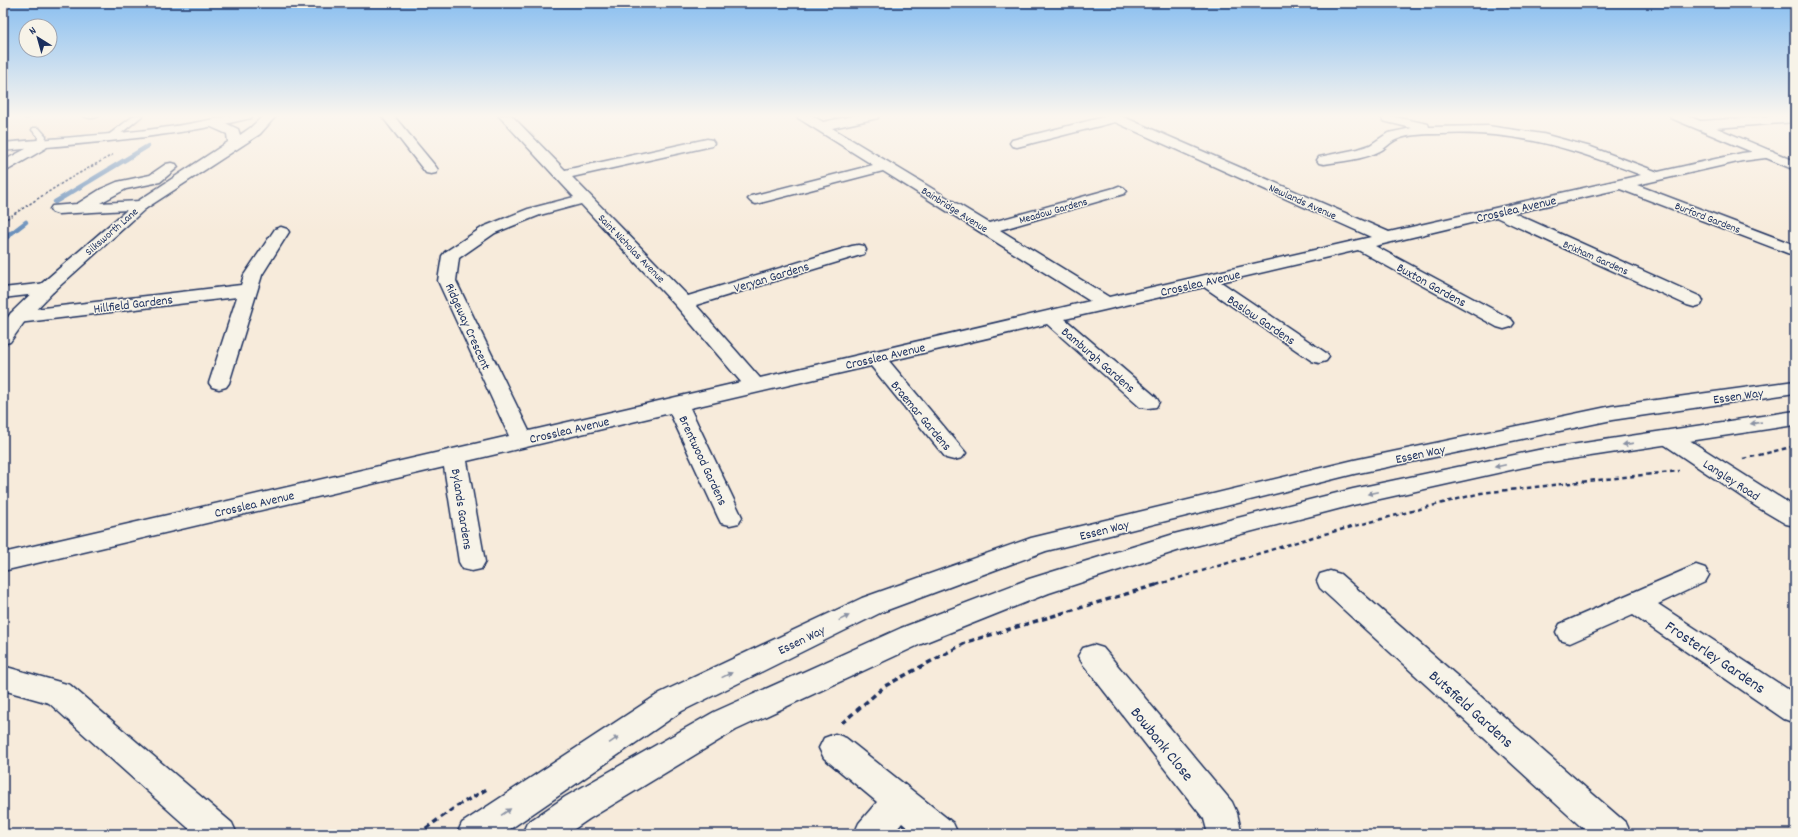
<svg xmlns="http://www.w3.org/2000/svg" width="1798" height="837" viewBox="0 0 1798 837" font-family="Dekko,sans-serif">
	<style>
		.built { fill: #f7e1cb }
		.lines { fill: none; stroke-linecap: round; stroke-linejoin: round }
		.stream-far1 { stroke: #6a90bc; stroke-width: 4.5 }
		.stream { stroke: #6a90bc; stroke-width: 6 }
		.lane-casing { stroke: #1b2f5e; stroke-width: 3 }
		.street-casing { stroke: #1b2f5e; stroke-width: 3 }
		.secondary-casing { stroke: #1b2f5e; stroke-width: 3 }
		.highway-casing { stroke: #1b2f5e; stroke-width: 3 }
		.path-far2 { stroke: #1b2f5e; stroke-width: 1.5; stroke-dasharray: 2.5 2; stroke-linecap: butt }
		.path-far1 { stroke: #1b2f5e; stroke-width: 2.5; stroke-dasharray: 4.5 3.5; stroke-linecap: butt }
		.path { stroke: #1b2f5e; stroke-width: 3.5; stroke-dasharray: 5.5 4; stroke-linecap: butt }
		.lane { fill: #f7f3e8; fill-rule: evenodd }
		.street { fill: #f7f3e8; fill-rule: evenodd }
		.secondary { fill: #f7f3e8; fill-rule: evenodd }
		.highway { fill: #f7f3e8; fill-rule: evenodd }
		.oneway { fill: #8991a3 }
		.labels { text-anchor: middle; stroke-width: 3; stroke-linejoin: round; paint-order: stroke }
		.far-street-label { font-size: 11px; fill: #1b2f5e; stroke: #f7f3e8 }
		.street-label { font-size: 13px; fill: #1b2f5e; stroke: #f7f3e8 }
		.near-street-label { font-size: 16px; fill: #1b2f5e; stroke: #f7f3e8 }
	</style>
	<rect width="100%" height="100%" fill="#f7ebdb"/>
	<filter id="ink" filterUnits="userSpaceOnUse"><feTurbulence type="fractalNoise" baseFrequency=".025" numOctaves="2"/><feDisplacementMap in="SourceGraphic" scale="8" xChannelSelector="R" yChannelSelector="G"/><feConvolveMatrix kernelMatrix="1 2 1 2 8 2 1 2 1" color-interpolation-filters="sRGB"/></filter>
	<g filter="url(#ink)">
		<path class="built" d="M 15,115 L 155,115 L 128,130 L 3,141 L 3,118 Z"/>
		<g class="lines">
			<path class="stream-far1" d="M 55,202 L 148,146
				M 9,235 L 26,222"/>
			<path class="stream" d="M 3,239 L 10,234"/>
			<g class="lane-casing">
				<path id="lane" d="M 19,115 L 30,115 L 31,116 L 27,118 Z
					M 83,115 L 100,115 C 96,119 87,119 83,115 Z
					M 135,115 L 143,115 L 113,140 L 107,140 L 107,136 Z
					M 33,128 L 39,128 L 46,136 L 44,147 L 38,147 L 37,145 L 38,136 L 32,130 Z"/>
			</g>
			<g class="street-casing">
				<path id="street" d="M 381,115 L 393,115 L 436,167 L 438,170 L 436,173 L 431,174 L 426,173 Z
					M 498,115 L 511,115 L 565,170 L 707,139 L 712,140 L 714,143 L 712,146 L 572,177 L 688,296 L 852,246 L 858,245 L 864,246 L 866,250 L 864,254 L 696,305 L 760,378 L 1090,301 L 883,171 L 756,204 L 751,202 L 748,199 L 751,196 L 873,165 L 798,118 L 797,115 L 811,115 L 823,122 L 856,115 L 879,115 L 878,118 L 832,128 L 989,223 L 1114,188 L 1119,186 L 1124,188 L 1127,191 L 1124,194 L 1000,230 L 1109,297 L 1371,237 L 1115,122 L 1017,147 L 1012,146 L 1010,143 L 1012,140 L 1104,117 L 1103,115 L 1119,115 L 1389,232 L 1641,175 C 1571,148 1516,130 1440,134 C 1427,134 1410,134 1398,139 C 1391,141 1386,148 1380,151 C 1363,160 1342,161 1324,164 L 1319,163 L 1317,160 L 1319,157 L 1358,149 L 1370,145 L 1388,133 L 1412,128 L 1383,121 L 1382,118 L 1386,115 L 1428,124 L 1429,127 L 1488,126 L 1543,134 L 1591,147 L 1658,172 L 1742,153 L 1768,150 L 1773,151 L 1775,154 L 1773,157 L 1742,161 L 1637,185 L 1795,245 L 1795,256 L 1620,189 L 1514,213 L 1701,297 L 1703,301 L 1701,305 L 1694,307 L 1687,305 L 1496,217 L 1375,246 L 1511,319 L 1514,323 L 1511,327 L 1504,329 L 1497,327 L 1358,250 L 1221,282 L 1326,353 L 1329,357 L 1326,361 L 1319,363 L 1312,361 L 1204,287 L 1065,319 L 1156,397 L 1159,402 L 1156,407 L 1148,408 L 1140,407 L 1047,324 L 889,361 L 966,453 L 962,458 L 954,460 L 946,458 L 871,366 L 690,408 L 742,517 L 739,523 L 730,525 L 721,523 L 718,517 L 670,413 L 467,461 L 485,562 L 481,569 L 472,571 L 463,569 L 459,562 L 444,467 L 3,571 L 3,553 L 509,436 L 438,281 L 442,256 L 445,252 L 483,227 L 528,209 L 574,197 ZM 581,204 L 677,307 L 741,382 L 529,431 L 456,281 L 459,258 L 495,233 L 540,215 Z
					M 1788,115 L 1795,115 L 1795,122 L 1701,129 L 1696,128 L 1694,125 L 1696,122 L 1701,121 Z
					M 41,141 L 46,142 L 48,145 L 46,148 L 8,170 L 3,171 L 3,161 Z
					M 171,163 L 176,164 L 178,167 L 160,182 L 126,189 L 100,203 L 140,201 L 145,203 L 148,206 L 145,209 L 58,214 L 52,212 L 50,209 L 52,206 L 77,204 L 101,189 L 117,182 L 150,175 L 166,164 Z
					M 281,227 L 287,229 L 289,232 L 262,275 L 229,383 L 226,387 L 219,389 L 212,387 L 209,383 L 237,297 L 18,323 L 11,321 L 9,317 L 11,313 L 18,311 L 241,285 L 244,275 L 273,232 L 275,229 Z
					M 47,283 L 53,284 L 56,288 L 53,292 L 3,298 L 3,288 Z
					M 1670,431 L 1678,433 L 1795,507 L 1795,526 L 1786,524 L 1757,507 L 1662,443 L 1659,438 L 1662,433 Z
					M 1696,565 L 1705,568 L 1709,575 L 1705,582 L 1658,604 L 1795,694 L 1795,723 L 1784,719 L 1633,615 L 1570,643 L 1560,640 L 1556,632 L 1560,624 Z
					M 1330,571 L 1340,574 L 1626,823 L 1631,834 L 1589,834 L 1320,588 L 1317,581 L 1320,574 Z
					M 1093,645 L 1103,648 L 1232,802 L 1237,813 L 1242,834 L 1208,834 L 1204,819 L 1083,664 L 1078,656 L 1083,648 Z
					M 3,666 L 70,685 L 232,823 L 237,834 L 195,834 L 49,703 L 3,690 Z
					M 835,734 L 846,738 L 953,823 L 958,834 L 915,834 L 902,823 L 893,834 L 854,834 L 859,823 L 877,802 L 824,758 L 819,748 L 824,738 Z"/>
			</g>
			<g class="secondary-casing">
				<path id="secondary" d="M 264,115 L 277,115 L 260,134 L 145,209 L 53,292 L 25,321 L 10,342 L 3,344 L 3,324 L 11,313 L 41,284 L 135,203 L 228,142 L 227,134 L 209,126 L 207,123 L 209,120 L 219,120 L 238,129 L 240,135 L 250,128 Z
					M 1670,115 L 1686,115 L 1795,161 L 1795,170 L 1671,118 Z
					M 1795,381 L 1795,393 L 1612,420 L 1354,474 L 1046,551 L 882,612 L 682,711 L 503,834 L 457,834 L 462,823 L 660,693 L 862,598 L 1031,538 L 1354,460 L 1612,406 Z
					M 1795,411 L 1795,425 L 1538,464 L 1353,505 L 1180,550 L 1049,593 L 921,644 L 736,730 L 589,819 L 567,834 L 522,834 L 527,823 L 565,797 L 714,712 L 901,628 L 1029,579 L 1174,534 L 1353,489 L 1538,450 Z"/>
			</g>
			<g class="highway-casing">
				<path id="highway" d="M 232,115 L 252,115 L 251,118 C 170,138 86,143 3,151 L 3,143 C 79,136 158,133 232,115 Z"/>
			</g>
			<path class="path-far2" d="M 3,221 L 67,180 L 114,154"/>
			<path class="path-far1" d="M 1743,459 L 1795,446
				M 1156,585 L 1313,537 L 1481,493 L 1679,471"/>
			<path class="path" d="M 842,723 L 885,686 L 967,642 L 1159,584
				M 418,834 L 457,806 L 489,788"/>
			<use href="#lane" class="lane"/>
			<use href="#street" class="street"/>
			<use href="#secondary" class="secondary"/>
			<use href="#highway" class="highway"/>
		</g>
		<defs><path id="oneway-solid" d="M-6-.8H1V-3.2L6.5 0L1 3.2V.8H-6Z"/></defs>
		<g class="oneway">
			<use href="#oneway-solid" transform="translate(1756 423) rotate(172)"/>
			<use href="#oneway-solid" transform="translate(1628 444) rotate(172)"/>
			<use href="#oneway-solid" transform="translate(1500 466) rotate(168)"/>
			<use href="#oneway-solid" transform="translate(1373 493) rotate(168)"/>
			<use href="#oneway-solid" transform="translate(844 618) rotate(-26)"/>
			<use href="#oneway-solid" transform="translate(727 675) rotate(-26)"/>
			<use href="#oneway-solid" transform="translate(614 740) rotate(-34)"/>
			<use href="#oneway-solid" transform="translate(506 812) rotate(-34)"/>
		</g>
	</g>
	<linearGradient id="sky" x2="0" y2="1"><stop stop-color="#8abff0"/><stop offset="0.5" stop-color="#fbf6ef"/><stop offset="1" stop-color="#fbf6ef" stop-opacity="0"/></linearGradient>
	<rect width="1798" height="232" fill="url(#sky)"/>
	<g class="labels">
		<g class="far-street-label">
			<text transform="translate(1303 201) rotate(24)" y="4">Newlands Avenue</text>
			<text transform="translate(955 209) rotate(32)" y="4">Bainbridge Avenue</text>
			<text transform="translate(1053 210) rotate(-16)" y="4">Meadow Gardens</text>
			<text transform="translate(1708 217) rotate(21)" y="4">Burford Gardens</text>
			<text transform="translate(111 231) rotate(-41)" y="4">Silksworth Lane</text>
			<text transform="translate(632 248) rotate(46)" y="4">Saint Nicholas Avenue</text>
			<text transform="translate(1596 257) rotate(24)" y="4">Brixham Gardens</text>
		</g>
		<g class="street-label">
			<text transform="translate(1516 208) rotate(-13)" y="5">Crosslea Avenue</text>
			<text transform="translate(771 276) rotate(-17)" y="5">Veryan Gardens</text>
			<text transform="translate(1200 282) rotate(-13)" y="5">Crosslea Avenue</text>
			<text transform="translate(1432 284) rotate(29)" y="5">Buxton Gardens</text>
			<text transform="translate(133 303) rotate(-7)" y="5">Hillfield Gardens</text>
			<text transform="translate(1262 319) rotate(34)" y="5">Baslow Gardens</text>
			<text transform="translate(469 326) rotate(66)" y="5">Ridgeway Crescent</text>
			<text transform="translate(885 355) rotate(-13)" y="5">Crosslea Avenue</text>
			<text transform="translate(1099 359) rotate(41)" y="5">Bamburgh Gardens</text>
			<text transform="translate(1738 395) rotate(-8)" y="5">Essen Way</text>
			<text transform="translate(922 415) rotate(50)" y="5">Braemar Gardens</text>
			<text transform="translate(569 429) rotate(-13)" y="5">Crosslea Avenue</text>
			<text transform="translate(1420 453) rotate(-12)" y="5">Essen Way</text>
			<text transform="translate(704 460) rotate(65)" y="5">Brentwood Gardens</text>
			<text transform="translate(1732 479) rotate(33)" y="5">Langley Road</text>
			<text transform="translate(254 503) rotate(-13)" y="5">Crosslea Avenue</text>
			<text transform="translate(463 509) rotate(81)" y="5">Bylands Gardens</text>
			<text transform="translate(1104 529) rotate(-14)" y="5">Essen Way</text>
			<text transform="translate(801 639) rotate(-26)" y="5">Essen Way</text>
		</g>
		<g class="near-street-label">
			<text transform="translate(1716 656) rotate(34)" y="6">Frosterley Gardens</text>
			<text transform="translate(1472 708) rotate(42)" y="6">Butsfield Gardens</text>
			<text transform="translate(1163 743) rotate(51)" y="6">Bowbank Close</text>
		</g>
	</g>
	<rect width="1798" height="837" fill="none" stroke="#f7f3e8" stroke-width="16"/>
	<rect x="8" y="8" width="1782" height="821" fill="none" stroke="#1b2f5e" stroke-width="1.5" filter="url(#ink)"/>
	<g transform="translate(38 38) rotate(323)"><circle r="19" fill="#f7f3e8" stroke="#9fa5b1"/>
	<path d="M0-3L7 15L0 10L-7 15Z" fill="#1b2f5e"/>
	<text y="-6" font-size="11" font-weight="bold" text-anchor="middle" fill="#1b2f5e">N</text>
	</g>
</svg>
